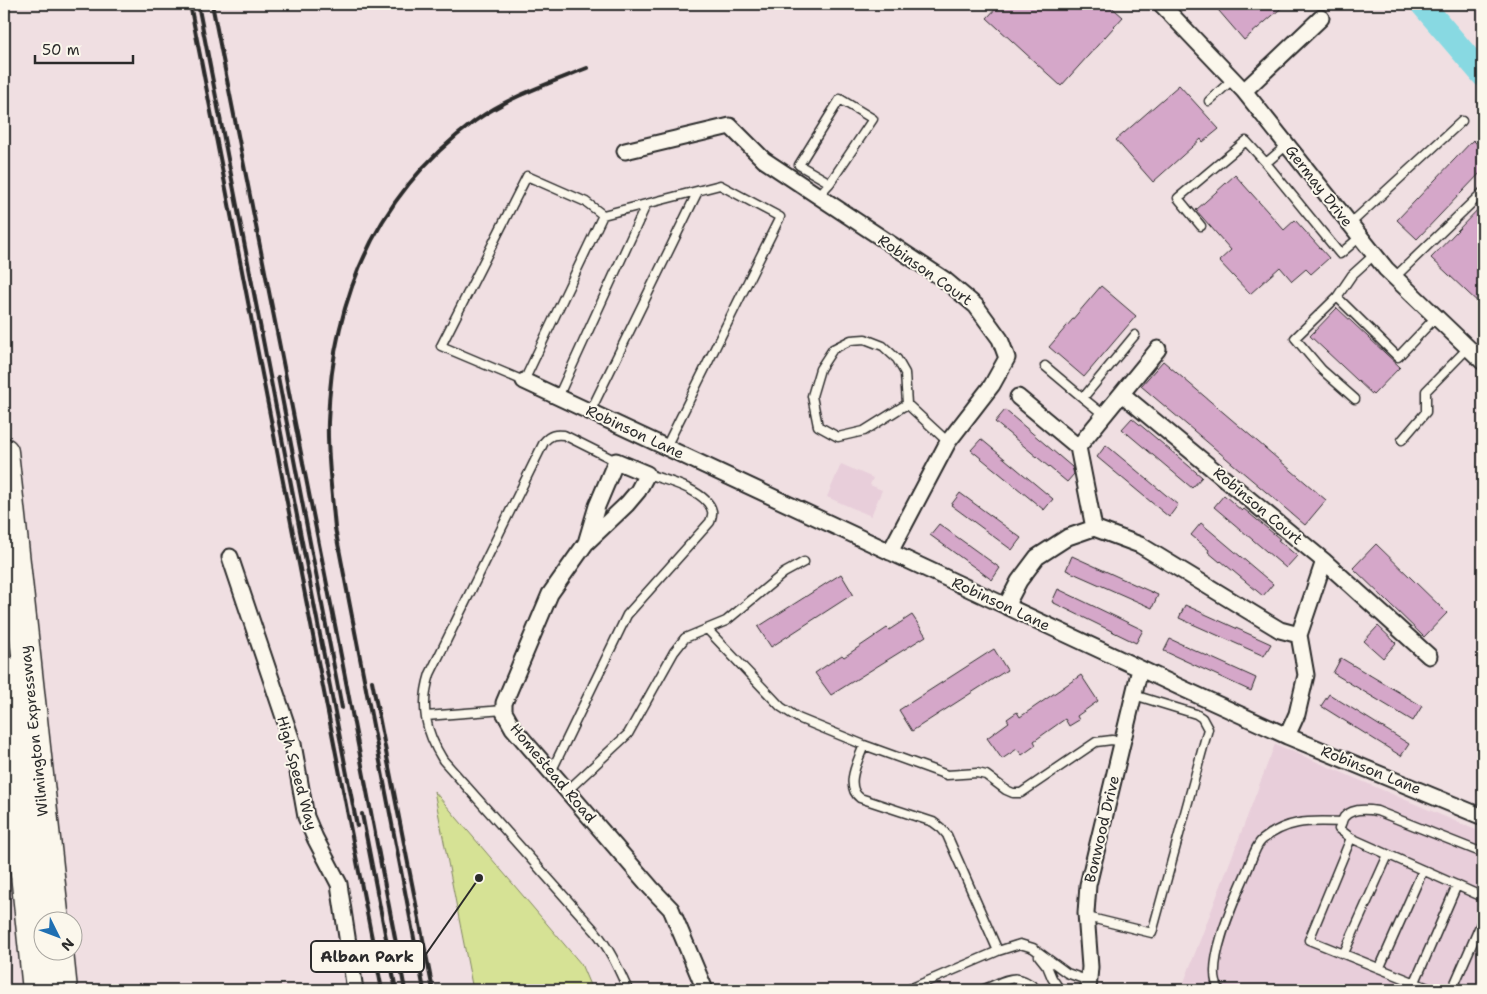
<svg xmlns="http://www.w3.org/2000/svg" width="1487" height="994" viewBox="0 0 1487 994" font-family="'Shantell Sans',sans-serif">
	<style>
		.built { fill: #e8ceda }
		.green { fill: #d6e295; stroke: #808660 }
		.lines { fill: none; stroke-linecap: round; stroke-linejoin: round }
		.river { stroke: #88d9e2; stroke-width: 24 }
		.building { fill: #d5a7c9; stroke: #2b2b2b }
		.service-casing { stroke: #2b2b2b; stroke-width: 11 }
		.minor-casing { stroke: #2b2b2b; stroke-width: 19 }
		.motorway-casing { stroke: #2b2b2b; stroke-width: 31 }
		.service { stroke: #fbf7ec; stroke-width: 8 }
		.minor { stroke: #fbf7ec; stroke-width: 15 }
		.motorway { stroke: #fbf7ec; stroke-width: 28 }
		.rail { stroke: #2b2b2b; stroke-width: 4 }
		.labels { text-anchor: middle; stroke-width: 4; stroke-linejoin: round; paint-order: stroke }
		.street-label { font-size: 15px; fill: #2b2b2b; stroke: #fbf7ec }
		.leader { fill: none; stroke: #2b2b2b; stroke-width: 2 }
		.callout-dot { fill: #2b2b2b; stroke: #fbf7ec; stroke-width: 2 }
		.callout { fill: #fbf7ec; stroke: #2b2b2b; stroke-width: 2 }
		.callout-label { font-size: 16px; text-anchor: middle; font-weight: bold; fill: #2b2b2b }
	</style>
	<rect width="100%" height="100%" fill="#f0dfe2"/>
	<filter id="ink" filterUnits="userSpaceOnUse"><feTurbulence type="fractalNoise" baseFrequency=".02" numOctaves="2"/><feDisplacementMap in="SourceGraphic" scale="10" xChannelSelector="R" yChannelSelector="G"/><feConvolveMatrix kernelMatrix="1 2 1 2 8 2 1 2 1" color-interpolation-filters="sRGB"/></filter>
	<g filter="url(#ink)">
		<path class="built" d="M 841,464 L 873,478 L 870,485 L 882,490 L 871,516 L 827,497 Z
			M 1275,744 L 1483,833 L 1483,990 L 1181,990 Z"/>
		<path class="green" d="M 434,791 L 581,964 L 592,990 L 473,990 Z"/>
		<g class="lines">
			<path class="river" d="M 1422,4 L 1483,75"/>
		</g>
		<path class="building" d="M 1000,4 L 1108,4 L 1123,17 L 1061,86 L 987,18 Z
			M 1213,4 L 1286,4 L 1244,40 Z
			M 1179,85 L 1219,129 L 1203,142 L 1201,139 L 1153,182 L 1116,140 Z
			M 1473,140 L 1483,150 L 1483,170 L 1417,239 L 1397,220 Z
			M 1235,175 L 1284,230 L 1295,220 L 1329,258 L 1311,274 L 1306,269 L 1292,281 L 1280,267 L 1250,294 L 1219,261 L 1231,250 L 1196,210 Z
			M 1483,204 L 1483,307 L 1431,258 Z
			M 1101,286 L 1136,316 L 1084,377 L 1049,347 Z
			M 1337,308 L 1400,367 L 1373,395 L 1310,336 Z
			M 1163,361 L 1326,500 L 1305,525 L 1141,386 Z
			M 1005,410 L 1072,467 L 1074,474 L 1067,482 L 995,422 Z
			M 1132,418 L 1202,477 L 1192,488 L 1122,429 Z
			M 981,439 L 1053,499 L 1044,510 L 971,450 Z
			M 1106,445 L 1178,505 L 1169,517 L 1097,457 Z
			M 960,493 L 1021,538 L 1012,550 L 951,505 Z
			M 1224,495 L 1242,511 L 1244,509 L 1280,539 L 1278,540 L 1297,556 L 1286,568 L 1214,507 Z
			M 1201,523 L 1273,584 L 1263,596 L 1221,561 L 1220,562 L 1208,552 L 1209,550 L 1191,535 Z
			M 939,524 L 1000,568 L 992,580 L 930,535 Z
			M 1376,544 L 1447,613 L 1424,637 L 1353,568 Z
			M 1072,556 L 1158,595 L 1152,608 L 1066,570 Z
			M 841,574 L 853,594 L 771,647 L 758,627 Z
			M 1058,589 L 1143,630 L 1136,643 L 1052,602 Z
			M 1185,605 L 1271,644 L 1264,656 L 1179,618 Z
			M 912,615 L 926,636 L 831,695 L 815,673 L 842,655 L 844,657 L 887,628 L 889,630 Z
			M 1378,626 L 1396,643 L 1383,658 L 1364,641 Z
			M 1170,639 L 1256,678 L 1251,691 L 1164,651 Z
			M 994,649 L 1007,670 L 912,731 L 899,710 Z
			M 1341,658 L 1422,706 L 1413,721 L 1333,673 Z
			M 1081,675 L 1098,701 L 1077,716 L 1079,720 L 1069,726 L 1065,719 L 1034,741 L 1036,745 L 1022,755 L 1017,749 L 1002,759 L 987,738 L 1009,722 L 1007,719 L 1017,712 L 1020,717 Z
			M 1329,694 L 1409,744 L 1401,756 L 1321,706 Z"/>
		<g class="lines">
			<g class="service-casing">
				<path id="service" d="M 1209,101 L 1233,79
					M 1266,163 L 1340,254 L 1360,237
					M 817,197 L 830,183 L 799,165 L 840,99 L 873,119 L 830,183
					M 603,215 L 524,381 L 441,346 L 527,176 L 586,202 L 603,215 L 720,185 L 780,217 L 666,447
					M 1350,224 L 1462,121
					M 1201,226 L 1178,198 L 1246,141 L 1266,163 L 1287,145
					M 1394,278 L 1483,192
					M 1337,297 L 1398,357 L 1436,317
					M 1045,366 L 1083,398 L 1135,335
					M 558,397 L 646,205
					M 1083,398 L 1104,415
					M 1355,399 L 1322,370 L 1295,338 L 1337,297 L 1352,275 L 1374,255
					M 907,404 L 864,431 L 838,437 L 818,426 L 812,396 L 820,369 L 833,349 L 851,340 L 865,339 L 883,346 L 897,359 L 905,373 L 907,404 L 948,442
					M 590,412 L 698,191
					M 1402,440 L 1426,412 L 1426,391 L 1468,348
					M 616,461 L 564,435 C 555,434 550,435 544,442 L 430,674 C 420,706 425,731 443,760 L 595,931 C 610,949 618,968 628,990
					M 707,629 L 781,707 L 798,718 L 864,745 L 947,775 L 977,773 L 986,775 L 1006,790 L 1013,793 L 1021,793 L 1096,742 L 1112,740 L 1122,742
					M 426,716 L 504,710
					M 864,745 C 858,761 844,786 860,798 L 933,822 L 941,828 L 947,835 L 998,951
					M 551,772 L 627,615 L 710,522 C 711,519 713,514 712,511 C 707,490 665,480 647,474
					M 567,791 L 628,734 L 674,652 L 685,638 L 726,621 L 784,573 L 804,562
					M 1351,838 L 1339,829 C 1341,826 1342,820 1344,817 C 1352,808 1366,809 1377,811 L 1483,853
					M 1087,917 L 1152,933 L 1208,729 L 1202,718 L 1196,714 L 1134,695
					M 1344,953 L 1388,855
					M 1039,956 L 1047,966 L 1052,978 L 1060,990
					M 1380,967 L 1423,870
					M 1415,982 L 1457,885
					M 907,990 L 998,951 L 1020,944 L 1033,948 L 1067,973 L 1089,981
					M 982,990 C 1008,980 1015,970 1038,990
					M 1220,990 C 1202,969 1237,894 1247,871 C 1251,862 1255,846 1262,840 C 1288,819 1310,821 1342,822
					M 1433,990 L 1309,940 L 1351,838 L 1483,897
					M 1452,990 L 1483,919"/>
			</g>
			<g class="minor-casing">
				<path id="minor" d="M 1161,4 L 1244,91 L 1386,269 L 1483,362
					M 1244,91 L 1321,18
					M 625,151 L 730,126 L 764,160 L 945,280 L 976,306 L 1000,339 L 1007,358 L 992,385 L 948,442 L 890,552
					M 524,381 L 1186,690 L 1287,736 L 1483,817
					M 1122,394 L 1324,561 L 1429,656
					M 1018,397 L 1078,447 L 1094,528
					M 1078,447 L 1158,349
					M 586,543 L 597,506 L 616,461 L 647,474 L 638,491 L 627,504 L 586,543 L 550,594 L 504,703 L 504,712 L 513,728 L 651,888 L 671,909 L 705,990
					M 230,557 L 293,744 L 306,817 L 315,838 L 339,884 L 355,990
					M 1006,606 L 1019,581 L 1037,557 L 1068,537 L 1094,528 L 1140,545 L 1280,630 L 1299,635 L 1306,675 L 1297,714 L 1287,736
					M 1299,635 L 1324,561
					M 1088,990 L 1090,967 L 1086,913 L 1088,885 L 1140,669"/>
			</g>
			<g class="motorway-casing">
				<path id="motorway" d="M 4,452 L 55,922
					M 4,670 L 37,990
					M 59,952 L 63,990"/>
			</g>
			<use href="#service" class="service"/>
			<use href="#minor" class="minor"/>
			<use href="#motorway" class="motorway"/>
			<path class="rail" d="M 190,4 L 382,990
				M 198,4 L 357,826
				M 212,4 L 338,640 L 405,990
				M 278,377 L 342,708
				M 372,681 L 433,990
				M 362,814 L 396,990
				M 424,990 L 335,528 C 332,493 327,457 328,422 C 332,301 375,195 475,121 C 508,97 550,83 587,68"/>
		</g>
	</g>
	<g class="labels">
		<g class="street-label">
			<text transform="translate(1319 186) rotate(52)" y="5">Germay Drive</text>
			<text transform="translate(925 270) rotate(35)" y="5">Robinson Court</text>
			<text transform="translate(635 432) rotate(25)" y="5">Robinson Lane</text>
			<text transform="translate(1258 506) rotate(40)" y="5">Robinson Court</text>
			<text transform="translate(1001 604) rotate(25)" y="5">Robinson Lane</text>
			<text transform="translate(34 731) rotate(-96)" y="5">Wilmington Expressway</text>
			<text transform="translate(1371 770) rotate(22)" y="5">Robinson Lane</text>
			<text transform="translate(297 773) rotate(75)" y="5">High Speed Way</text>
			<text transform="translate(553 773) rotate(50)" y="5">Homestead Road</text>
			<text transform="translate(1102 829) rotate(-77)" y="5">Bonwood Drive</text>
		</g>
	</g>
	<path class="leader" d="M479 878L424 957"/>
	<circle class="callout-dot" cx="479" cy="878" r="5"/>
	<rect class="callout" x="311" y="941" width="113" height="31" rx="5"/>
	<g class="callout-label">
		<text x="367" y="962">Alban Park</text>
	</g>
	<rect width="1487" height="994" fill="none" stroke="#fbf7ec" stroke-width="20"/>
	<rect x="10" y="10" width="1467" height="974" fill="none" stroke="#2b2b2b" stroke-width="2" filter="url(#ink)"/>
	<g transform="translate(58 936) rotate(132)"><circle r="24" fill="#fbf7ec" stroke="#a8a59f"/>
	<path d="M0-4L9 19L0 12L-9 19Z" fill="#1f6fb2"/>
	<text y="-8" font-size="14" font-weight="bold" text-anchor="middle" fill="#2b2b2b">N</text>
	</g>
	<path d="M35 55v8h98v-8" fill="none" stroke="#2b2b2b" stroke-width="2.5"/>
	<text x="42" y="55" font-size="15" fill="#2b2b2b" stroke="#fbf7ec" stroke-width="4" paint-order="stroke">50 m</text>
</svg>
